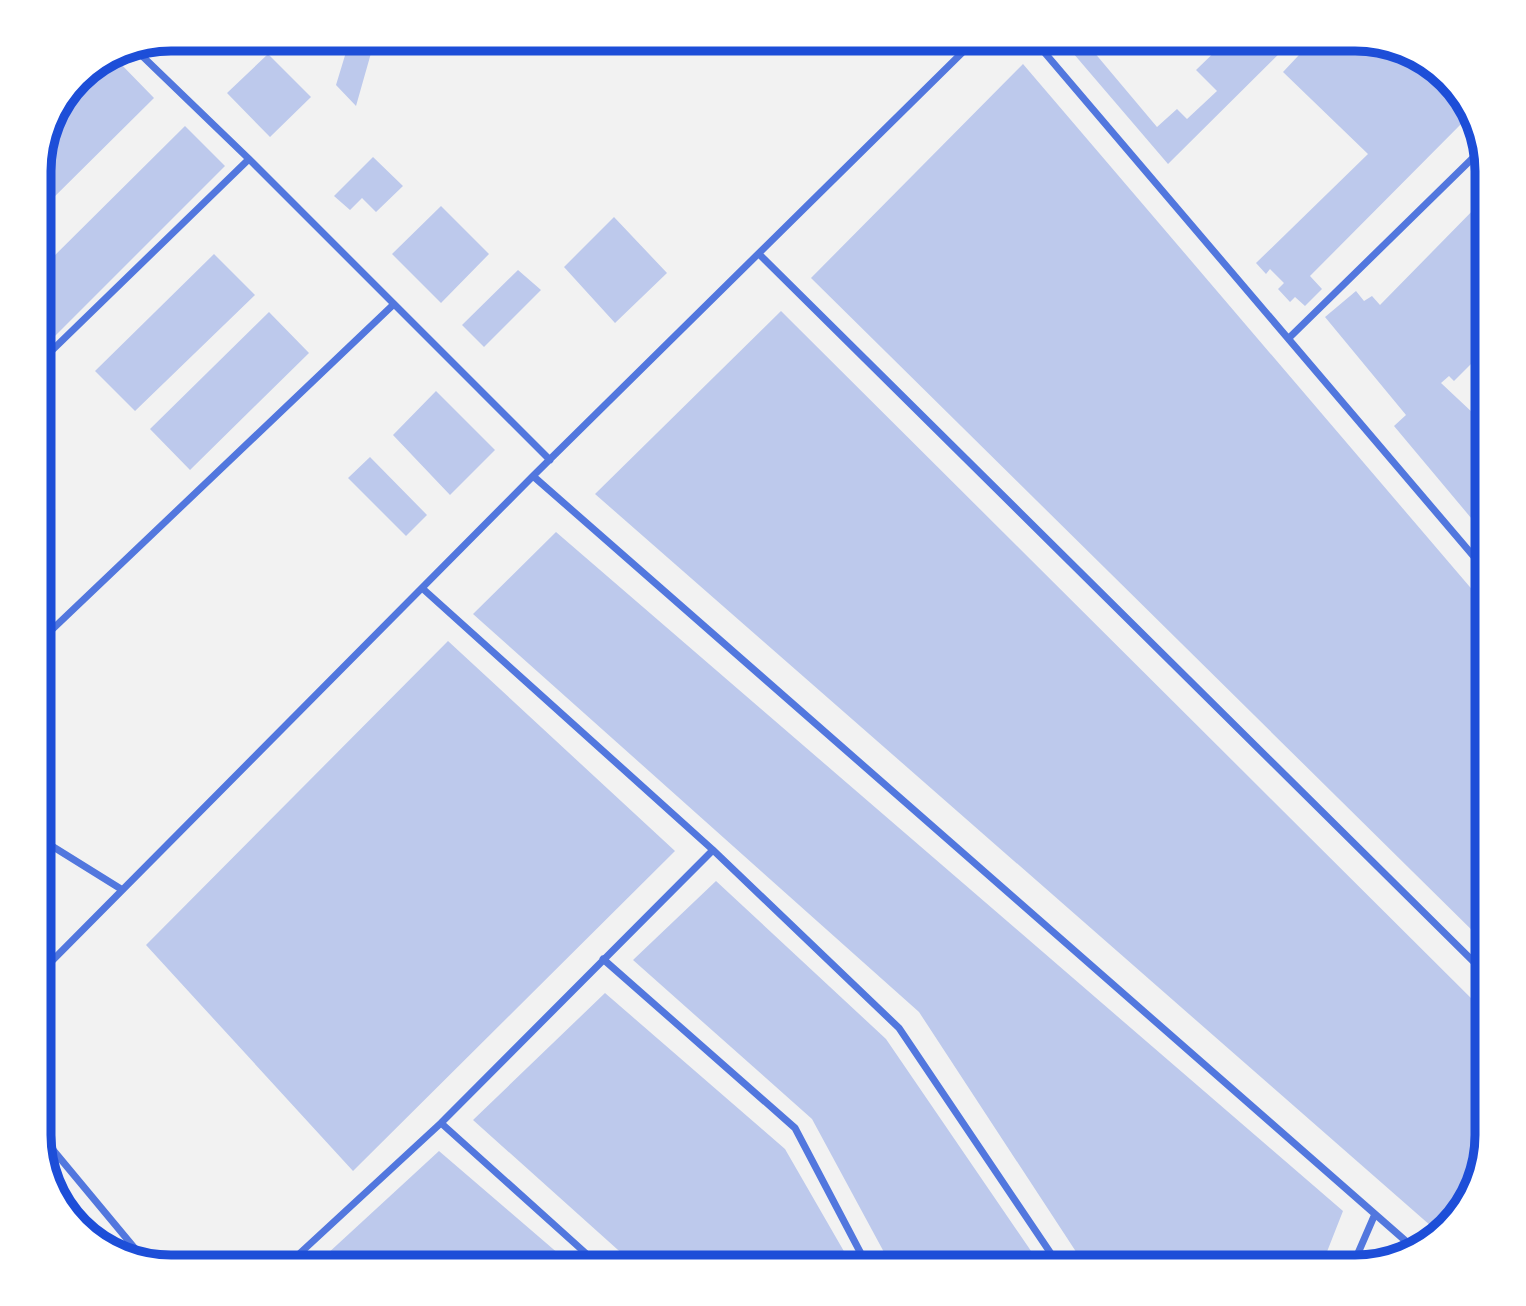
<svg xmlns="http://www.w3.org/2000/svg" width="1526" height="1306" viewBox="0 0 1526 1306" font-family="'Public Sans',sans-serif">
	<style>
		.building { fill: #bdc9ec }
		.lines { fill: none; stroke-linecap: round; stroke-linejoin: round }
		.minor { stroke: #5277de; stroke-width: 7 }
		.rim { fill: none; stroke: #1d4ed8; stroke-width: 9 }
	</style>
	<rect width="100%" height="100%" fill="#f2f2f2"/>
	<path class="building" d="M 350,39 L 375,39 L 356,106 L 336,85 Z
		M 1061,39 L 1083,39 L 1157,127 L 1177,109 L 1187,119 L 1217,91 L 1196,70 L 1228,39 L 1294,39 L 1168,164 Z
		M 1314,39 L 1355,39 L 1413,60 L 1424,71 L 1428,66 L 1443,72 L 1444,74 L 1437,81 L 1446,90 L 1452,85 L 1472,113 L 1310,276 L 1322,289 L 1305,306 L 1295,297 L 1290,302 L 1278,289 L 1284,283 L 1270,269 L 1266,274 L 1256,263 L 1368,154 L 1283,72 Z
		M 268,54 L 311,97 L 270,137 L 227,93 Z
		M 116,59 L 154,98 L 39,212 L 39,162 L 50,120 L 110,62 Z
		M 1023,64 L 1487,607 L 1487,945 L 811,278 Z
		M 185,126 L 225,166 L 39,352 L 39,271 Z
		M 373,157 L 403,186 L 376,212 L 362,198 L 350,210 L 334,196 Z
		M 1487,169 L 1488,171 L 1487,189 L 1478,179 Z
		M 1487,189 L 1487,348 L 1454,381 L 1449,376 L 1441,383 L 1474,414 L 1487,406 L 1487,537 L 1394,426 L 1406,415 L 1325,317 L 1356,291 L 1364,301 L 1372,296 L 1380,305 L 1483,200 L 1480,196 Z
		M 441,206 L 489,254 L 441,303 L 392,254 Z
		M 614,217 L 667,273 L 615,323 L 564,267 Z
		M 214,254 L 255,295 L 135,411 L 95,371 Z
		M 518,270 L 541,290 L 484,347 L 462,325 Z
		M 781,311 L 1487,1014 L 1487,1135 L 1454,1223 L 1439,1233 L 595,494 Z
		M 269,312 L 309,353 L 190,470 L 150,429 Z
		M 436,391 L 495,450 L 450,495 L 393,435 Z
		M 370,457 L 427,515 L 406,536 L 348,478 Z
		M 556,532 L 1343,1211 L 1321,1267 L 1086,1267 L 919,1012 L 473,614 Z
		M 448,641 L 675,851 L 353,1171 L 146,945 Z
		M 716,881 L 886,1039 L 1042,1267 L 892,1267 L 812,1119 L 633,960 Z
		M 605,993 L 785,1149 L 853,1267 L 637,1267 L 473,1120 Z
		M 439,1151 L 574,1267 L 313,1267 Z
		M 47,1173 L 103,1242 L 83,1234 L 52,1193 Z"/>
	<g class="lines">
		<path class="minor" d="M 1033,39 L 1487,572
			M 137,51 L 249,159 L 550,460
			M 759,254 L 1487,975
			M 1290,337 L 1483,148
			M 39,363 L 249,159
			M 533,476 L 1416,1250
			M 422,588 L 713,850 L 899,1028 L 1060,1267
			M 39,642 L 394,304
			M 39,838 L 121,889
			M 603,959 L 795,1128 L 868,1267
			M 39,974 L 533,476 L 976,39
			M 441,1123 L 601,1267
			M 39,1133 L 142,1257
			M 285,1267 L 441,1123 L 713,850
			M 1352,1267 L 1375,1214"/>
	</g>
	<path d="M0 0H1526V1306H0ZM171 51H1355A120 120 0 0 1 1475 171V1135A120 120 0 0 1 1355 1255H171A120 120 0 0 1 51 1135V171A120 120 0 0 1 171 51Z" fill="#fff" fill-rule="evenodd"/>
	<path class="rim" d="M171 51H1355A120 120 0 0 1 1475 171V1135A120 120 0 0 1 1355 1255H171A120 120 0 0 1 51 1135V171A120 120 0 0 1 171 51Z"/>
</svg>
